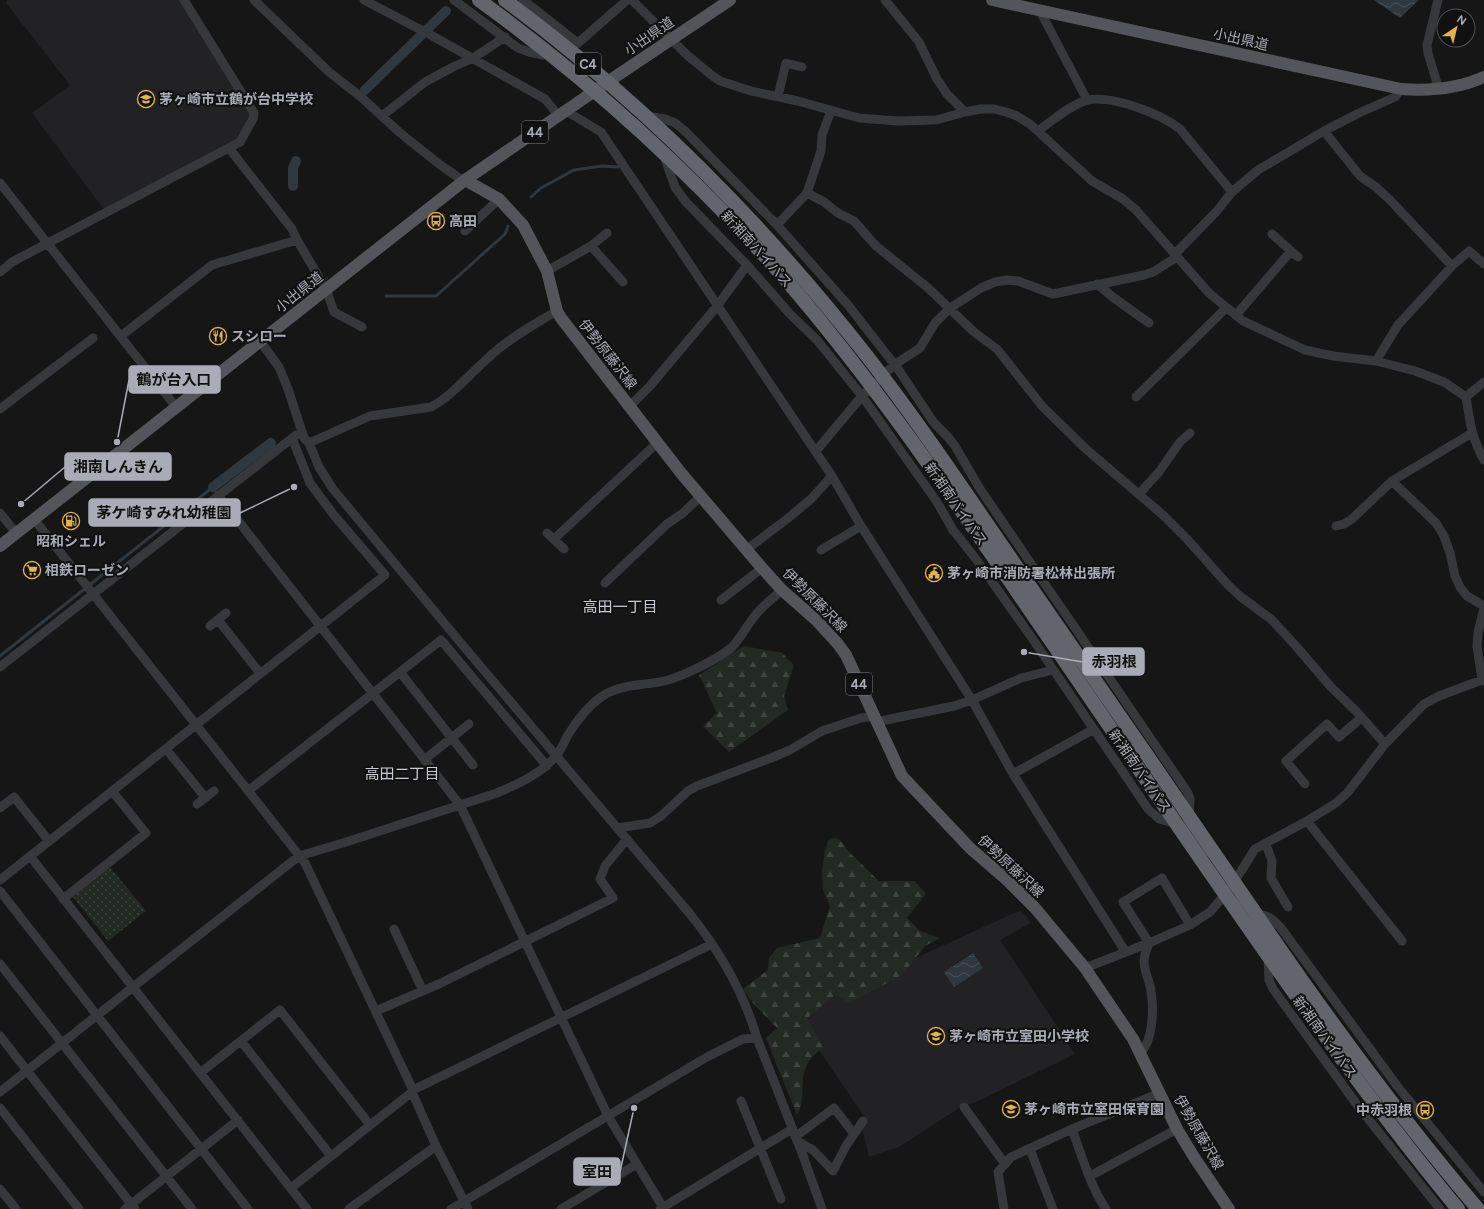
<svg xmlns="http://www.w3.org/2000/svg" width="1484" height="1209" viewBox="0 0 1484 1209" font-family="Figtree,'Noto Sans JP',sans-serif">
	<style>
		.built { fill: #222224 }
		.grass { fill: url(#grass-dots) }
		.forest { fill: url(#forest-firs) }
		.water { fill: url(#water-waves) }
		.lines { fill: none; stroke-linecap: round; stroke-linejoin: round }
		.stream { stroke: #30383f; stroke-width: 3 }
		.canal { stroke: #30383f; stroke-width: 10 }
		.minor { stroke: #37383c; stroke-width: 9 }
		.major { stroke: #53555b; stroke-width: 12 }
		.highway-bridge { stroke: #63656d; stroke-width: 14 }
		.labels { text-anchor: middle; stroke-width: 4; stroke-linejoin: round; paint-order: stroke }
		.shield { fill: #111112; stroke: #7b7e85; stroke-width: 1 }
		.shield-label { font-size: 13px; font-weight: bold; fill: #a9acb6 }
		.street-label { font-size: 14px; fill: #a9acb6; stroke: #111112 }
		.poi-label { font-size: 14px; font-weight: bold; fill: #a9acb6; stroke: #111112; text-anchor: start }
		.neighbourhood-label { font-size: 15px; fill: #c9cbd3; stroke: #111112 }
		.leader { fill: none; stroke: #a9acb6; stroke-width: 1.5 }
		.callout-dot { fill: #a9acb6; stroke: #111112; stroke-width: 1.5 }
		.callout { fill: #a9acb6; stroke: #a9acb6; stroke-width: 1.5 }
		.callout-label { font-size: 15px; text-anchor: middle; font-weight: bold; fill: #111 }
	</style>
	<defs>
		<pattern id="grass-dots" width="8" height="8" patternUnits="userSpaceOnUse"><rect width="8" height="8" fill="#222a23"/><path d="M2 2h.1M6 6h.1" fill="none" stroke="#3f4641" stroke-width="1.8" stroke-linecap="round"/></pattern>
		<pattern id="forest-firs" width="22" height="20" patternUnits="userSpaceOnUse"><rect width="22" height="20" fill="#222a23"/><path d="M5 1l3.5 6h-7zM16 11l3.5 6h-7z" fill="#3f4641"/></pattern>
		<pattern id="water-waves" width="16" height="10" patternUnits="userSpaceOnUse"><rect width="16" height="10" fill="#30383f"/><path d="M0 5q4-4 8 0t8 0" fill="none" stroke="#4b5258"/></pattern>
	</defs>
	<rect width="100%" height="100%" fill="#161617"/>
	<path class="built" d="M 7,0 L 181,0 L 251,113 L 249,120 L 237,140 L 105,211 L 32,113 L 70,85 L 6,3 Z
		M 1021,910 L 1031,923 L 1000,940 L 1075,1054 L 976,1102 L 959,1108 L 899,1147 L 869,1157 L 862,1128 L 865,1118 L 797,1018 L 841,992 Z"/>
	<path class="grass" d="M 110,867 L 146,911 L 108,941 L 73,897 Z"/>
	<path class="forest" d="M 744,646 L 782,653 L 794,665 L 784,696 L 788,710 L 729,752 L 703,726 L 717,713 L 699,675 Z
		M 833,838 L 839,839 L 850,853 L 879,881 L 915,881 L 926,894 L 907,918 L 920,931 L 940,938 L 925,946 L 902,975 L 849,1003 L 835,995 L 807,1018 L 823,1047 C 818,1052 811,1057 808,1063 C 798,1079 807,1100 797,1115 L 766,1038 L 777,1028 L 753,1003 L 743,989 L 768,970 L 769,958 L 777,948 L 820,938 L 830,906 L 823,890 L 822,872 L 825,850 L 828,841 Z"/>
	<path class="water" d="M 1374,0 L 1419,0 L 1400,18 Z
		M 973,953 L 983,968 L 954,987 L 944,972 Z"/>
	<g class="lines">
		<path class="stream" d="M 531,197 L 541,188 L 574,170 L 602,166 L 618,167
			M 386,296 L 436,296 L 505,234 L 508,226
			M 0,656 L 213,487"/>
		<path class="canal" d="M 365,90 L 446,11
			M 293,186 L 293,168 L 296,161
			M 213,487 L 271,443"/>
		<path class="minor" d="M 254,0 L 329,72 L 361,97 L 399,132 L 439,164 L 459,178 L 465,180
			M 364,0 L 423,31
			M 454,0 L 518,48 L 529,52 L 543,55 L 549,52
			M 523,0 L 578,43
			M 632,0 L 687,55 L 710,74 L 720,81 L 751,91 L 798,101 L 859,118 L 898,121 L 936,120 L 965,112 L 981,109 L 994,109 L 1006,112 L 1017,116 L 1030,124 L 1092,181 L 1123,199 L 1136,210 L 1209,293 L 1243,321 L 1305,350 L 1333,356 L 1376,361 L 1415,371 L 1444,382 L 1466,397 C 1470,422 1471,437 1484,460
			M 885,0 L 919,42 L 937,79 L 947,94 L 965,112
			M 1438,0 L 1427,45 L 1428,53 L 1439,90
			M 1040,11 L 1087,100
			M 429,34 L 545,99 L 559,116
			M 566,51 L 578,43 L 627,0
			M 778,96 L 786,63 L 802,67
			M 566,111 L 601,132 L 832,476 L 861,526 L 972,700 L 1013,774 L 1125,951
			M 382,116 L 425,82 L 453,67 L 473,58 L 505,37
			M 647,116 L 665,119 L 675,123 L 685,131 L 777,225 L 848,305 L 898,369 L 934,423 L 948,437 L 955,446 L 980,489 L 1188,793 L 1190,799 L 1189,818
			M 1038,131 C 1051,121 1073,103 1088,100 C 1113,95 1161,114 1180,129 L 1232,192
			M 1324,131 L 1360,176 L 1376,187 L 1390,200 L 1452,266 L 1469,251 L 1484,264
			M 229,148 L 292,229 L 297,240 L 326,289 L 334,312 L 362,327
			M 664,156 L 675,187 L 686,202 L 747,265 L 790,314 L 817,340 L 862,396 L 937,502 L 953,530 L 976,559 L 1034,641 L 1148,809 L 1159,819 L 1188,827 L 1205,853
			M 0,183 L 176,407
			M 807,193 L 824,202 L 838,213 L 854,221 L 876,246 L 927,287 L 974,332 L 997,349 L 1042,406 L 1086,449 L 1163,515 L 1187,539 L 1228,585 L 1241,597 L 1271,619 L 1295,645 L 1331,687 L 1356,711 L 1385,744
			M 777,225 L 807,193 L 821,151 L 822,135 L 831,111
			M 465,231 L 499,199
			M 1272,234 L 1298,257
			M 591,246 L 623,282
			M 1175,254 L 1216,212 L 1232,192 L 1258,170 L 1324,131 L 1359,113 L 1395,97 L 1401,89
			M 547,271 L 591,246 L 607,233
			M 0,272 L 12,262 L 240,142 L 253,119 L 254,113 L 184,0
			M 1097,284 L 1114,298 L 1149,323
			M 1236,315 L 1291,251
			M 121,336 L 212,265 L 297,240
			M 260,341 L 279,367 L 288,389 L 304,438 L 309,443 L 319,467 L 333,489 L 460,642 L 690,914 C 719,950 744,994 757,1038 L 802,1153 L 822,1209
			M 1376,361 L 1398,325 L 1452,266
			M 1136,397 L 1226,308
			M 1466,397 L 1484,382
			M 630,406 L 650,386 L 718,305 L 747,265
			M 0,409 L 93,338
			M 309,443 L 370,416 L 431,407 C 455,394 476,367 497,350 C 515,335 536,323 557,311
			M 816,451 L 862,396 L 894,365 L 920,348 L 935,323 L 950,308 L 981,288 L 995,282 L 1007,280 L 1018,281 L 1053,294 L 1144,275 L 1153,272 L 1177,257
			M 1392,481 L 1436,523 L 1444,536 L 1450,553 L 1455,576 L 1460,587 L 1467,596 L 1484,606
			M 1139,494 L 1159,472 L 1180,442 L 1190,433
			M 218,495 L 460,805 L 608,1116 L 664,1209
			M 0,513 L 16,533
			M 34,519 L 305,863 L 413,1090 L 412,1092 L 436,1146 L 468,1209
			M 1336,526 L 1344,524 L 1352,519 L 1392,481 L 1472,433
			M 547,533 L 564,549
			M 554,539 L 657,443
			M 746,550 L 787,519 L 811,499 L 832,476
			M 821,550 L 861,526
			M 605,583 L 667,524 L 683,513 L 701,496
			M 721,600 L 762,568
			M 1484,608 L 1478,632 L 1477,646 L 1482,680 L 1484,681
			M 218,620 L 260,673
			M 210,626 L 226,613
			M 0,667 L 296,435
			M 400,672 L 473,765
			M 876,722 L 954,706 L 972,700 L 1021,678 L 1053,670
			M 166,749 L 205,797
			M 425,759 L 469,724
			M 1013,774 L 1094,729
			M 1305,784 L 1286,761 L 1327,724 L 1339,737 L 1361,718
			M 248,791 L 441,640 L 547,766
			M 197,804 L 214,791
			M 0,808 L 14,797 L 49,841
			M 1307,821 L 1402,941
			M 618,828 L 650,823 L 661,816 L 688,791 L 697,786 L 771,758 L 790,750 L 822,731 L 861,718 L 873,716
			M 1266,844 L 1272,861 L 1271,878 L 1288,907
			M 30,856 L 307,1209
			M 0,880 L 385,575 L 333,514 L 310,483 L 292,438
			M 0,891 L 248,1209
			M 63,899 L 146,833 L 112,791
			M 1238,904 C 1250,921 1252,912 1266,916 C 1272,918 1277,924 1281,928 L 1398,1087 L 1484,1192
			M 394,929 L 423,991
			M 1268,958 L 1269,980 L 1273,989 L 1358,1106 L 1440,1209
			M 0,964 L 192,1209
			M 1085,968 L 1149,943 L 1190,925 L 1210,912 L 1229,890 L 1255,849 L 1307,821 L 1336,803 L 1348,792 L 1385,744 L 1424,704 L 1439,696 L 1482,680
			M 376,1011 L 441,983 L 613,898 L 600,879 L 605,866 L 627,839
			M 0,1036 L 135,1209
			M 241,1041 L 331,1156
			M 1141,1052 C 1153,1040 1154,1008 1151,992 C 1150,981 1144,972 1144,961 C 1144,955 1147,949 1149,943 L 1123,902 L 1162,878 L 1190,925
			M 200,1073 L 280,1010 L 370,1125
			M 413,1090 L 712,944
			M 0,1092 L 299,856 L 343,843 L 497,793 C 518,784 541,774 556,756 C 561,750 564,742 568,735 C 576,722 588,706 601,697 C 621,683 646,686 668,680 C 683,676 722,657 732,647 C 741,638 746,627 754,617 C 761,607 772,599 782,590
			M 741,1101 L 781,1199
			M 964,1107 L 1005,1164
			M 0,1108 L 79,1209
			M 1072,1129 C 1082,1156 1090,1186 1106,1209
			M 795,1137 L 834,1108 L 854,1134
			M 797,1141 L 813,1150 L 833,1171 L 846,1146 L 863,1121
			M 1030,1149 L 1053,1209
			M 1090,1176 L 1177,1129
			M 291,1188 L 412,1092
			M 0,1189 L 16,1209
			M 125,1209 L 238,1120
			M 349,1209 L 436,1146
			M 451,1209 L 707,1057 L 743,1039 L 757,1038
			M 561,1209 L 637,1164
			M 660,1209 L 792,1129
			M 1004,1209 L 998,1172 L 1011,1157 L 1072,1129 L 1160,1093"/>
		<path class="major" d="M 992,0 L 1401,89 C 1429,91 1458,89 1484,77
			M 465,180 L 499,199 L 523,225 L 547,271 L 557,311 L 561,318 L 681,473 L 762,568 L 782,590 L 816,620 L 838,644 L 846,655 L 902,776 L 970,848 L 1007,880 L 1035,908 L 1085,968 L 1133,1039 L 1177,1129 L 1194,1157 L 1229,1209
			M 0,546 L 465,180 L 615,77 L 730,0"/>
		<path class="highway-bridge" d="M 479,0 C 592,82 694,175 786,280 C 880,389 961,510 1042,628 C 1092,702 1143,775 1193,848 C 1278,971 1363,1094 1458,1209
			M 505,0 C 643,102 761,221 867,356 C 923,428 973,504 1025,579 C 1091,674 1156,768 1221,863 C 1248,902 1274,941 1301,979 C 1357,1058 1415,1135 1478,1209"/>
	</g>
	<defs>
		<g id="school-ring" transform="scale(0.9)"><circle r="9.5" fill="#111112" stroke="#e3b542" stroke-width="1.5"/><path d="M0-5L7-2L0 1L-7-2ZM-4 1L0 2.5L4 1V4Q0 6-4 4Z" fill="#e3b542"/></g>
		<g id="bus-ring" transform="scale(0.9)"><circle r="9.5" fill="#111112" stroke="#e3b542" stroke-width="1.5"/><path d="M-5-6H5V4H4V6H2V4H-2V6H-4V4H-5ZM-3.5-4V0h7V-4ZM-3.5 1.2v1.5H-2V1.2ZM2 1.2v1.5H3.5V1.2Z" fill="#e3b542"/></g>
		<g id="restaurant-ring" transform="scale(0.9)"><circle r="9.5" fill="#111112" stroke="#e3b542" stroke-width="1.5"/><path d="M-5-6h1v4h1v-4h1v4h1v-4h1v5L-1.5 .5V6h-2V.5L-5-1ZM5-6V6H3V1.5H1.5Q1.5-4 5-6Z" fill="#e3b542"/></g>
		<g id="fuel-ring" transform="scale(0.9)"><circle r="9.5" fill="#111112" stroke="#e3b542" stroke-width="1.5"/><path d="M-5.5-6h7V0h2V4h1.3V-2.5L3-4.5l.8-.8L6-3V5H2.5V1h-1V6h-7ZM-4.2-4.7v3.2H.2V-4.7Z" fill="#e3b542"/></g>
		<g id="supermarket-ring" transform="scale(0.9)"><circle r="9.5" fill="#111112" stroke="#e3b542" stroke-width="1.5"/><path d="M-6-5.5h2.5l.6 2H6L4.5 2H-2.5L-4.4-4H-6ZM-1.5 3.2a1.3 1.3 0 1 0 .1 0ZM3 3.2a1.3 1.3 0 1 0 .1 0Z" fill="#e3b542"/></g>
		<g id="civic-ring" transform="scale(0.9)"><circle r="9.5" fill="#111112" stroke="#e3b542" stroke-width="1.5"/><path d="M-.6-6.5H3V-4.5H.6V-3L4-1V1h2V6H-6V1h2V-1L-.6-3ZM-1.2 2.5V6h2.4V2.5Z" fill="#e3b542"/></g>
	</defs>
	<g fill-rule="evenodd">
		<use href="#school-ring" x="146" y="99"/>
		<use href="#bus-ring" x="436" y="221"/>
		<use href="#restaurant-ring" x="218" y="336"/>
		<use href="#fuel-ring" x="71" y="521"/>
		<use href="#supermarket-ring" x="32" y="570"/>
		<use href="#civic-ring" x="934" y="573"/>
		<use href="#school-ring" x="936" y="1036"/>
		<use href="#school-ring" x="1011" y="1109"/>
		<use href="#bus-ring" x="1425" y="1110"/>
	</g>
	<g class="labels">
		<g class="shield">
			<rect x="575" y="53" width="26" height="22" rx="3"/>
			<rect x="522" y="121" width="26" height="22" rx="3"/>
			<rect x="846" y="673" width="26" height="22" rx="3"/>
		</g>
		<g class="shield-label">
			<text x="588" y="69">C4</text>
			<text x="535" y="137">44</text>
			<text x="859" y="689">44</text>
		</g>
		<g class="street-label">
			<text transform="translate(649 36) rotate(-34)" y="5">小出県道</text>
			<text transform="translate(1241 39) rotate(13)" y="5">小出県道</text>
			<text transform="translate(757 249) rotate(48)" y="5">新湘南バイパス</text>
			<text transform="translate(299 292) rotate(-38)" y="5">小出県道</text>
			<text transform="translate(608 354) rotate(52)" y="5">伊勢原藤沢線</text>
			<text transform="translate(956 504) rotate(55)" y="5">新湘南バイパス</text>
			<text transform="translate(815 600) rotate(45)" y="5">伊勢原藤沢線</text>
			<text transform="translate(1140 771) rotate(55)" y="5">新湘南バイパス</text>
			<text transform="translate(1011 866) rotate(43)" y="5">伊勢原藤沢線</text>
			<text transform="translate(1325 1037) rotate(54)" y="5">新湘南バイパス</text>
			<text transform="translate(1199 1132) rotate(60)" y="5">伊勢原藤沢線</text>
		</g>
		<g class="poi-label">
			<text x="159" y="104">茅ヶ崎市立鶴が台中学校</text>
			<text x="449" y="226">高田</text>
			<text x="231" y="341">スシロー</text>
			<text x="71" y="546" text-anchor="middle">昭和シェル</text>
			<text x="45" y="575">相鉄ローゼン</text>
			<text x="947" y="578">茅ヶ崎市消防署松林出張所</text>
			<text x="949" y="1041">茅ヶ崎市立室田小学校</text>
			<text x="1024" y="1114">茅ヶ崎市立室田保育園</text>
			<text x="1412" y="1115" text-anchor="end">中赤羽根</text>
		</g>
		<g class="neighbourhood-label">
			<text x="620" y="612">高田一丁目</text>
			<text x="402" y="779">高田二丁目</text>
		</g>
	</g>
	<path class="leader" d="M117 442L129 380M21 504L65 467M294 487L240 513M1024 652L1083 662M634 1108L620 1172"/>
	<g class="callout-dot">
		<circle cx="117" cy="442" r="4"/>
		<circle cx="21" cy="504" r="4"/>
		<circle cx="294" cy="487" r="4"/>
		<circle cx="1024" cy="652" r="4"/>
		<circle cx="634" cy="1108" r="4"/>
	</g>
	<g class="callout">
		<rect x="129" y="366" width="91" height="27" rx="4"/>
		<rect x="65" y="453" width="106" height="27" rx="4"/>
		<rect x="89" y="499" width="151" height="27" rx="4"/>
		<rect x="1083" y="648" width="61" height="27" rx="4"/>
		<rect x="574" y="1158" width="46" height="27" rx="4"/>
	</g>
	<g class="callout-label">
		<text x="174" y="385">鶴が台入口</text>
		<text x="118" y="472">湘南しんきん</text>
		<text x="164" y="518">茅ケ崎すみれ幼稚園</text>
		<text x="1114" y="667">赤羽根</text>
		<text x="597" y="1177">室田</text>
	</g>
	<g transform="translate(1456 28) rotate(35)"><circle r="19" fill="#111112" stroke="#4e4f54"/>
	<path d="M0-3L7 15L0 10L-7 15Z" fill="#e3b542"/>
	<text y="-6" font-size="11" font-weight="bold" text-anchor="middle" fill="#a9acb6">N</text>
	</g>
</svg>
